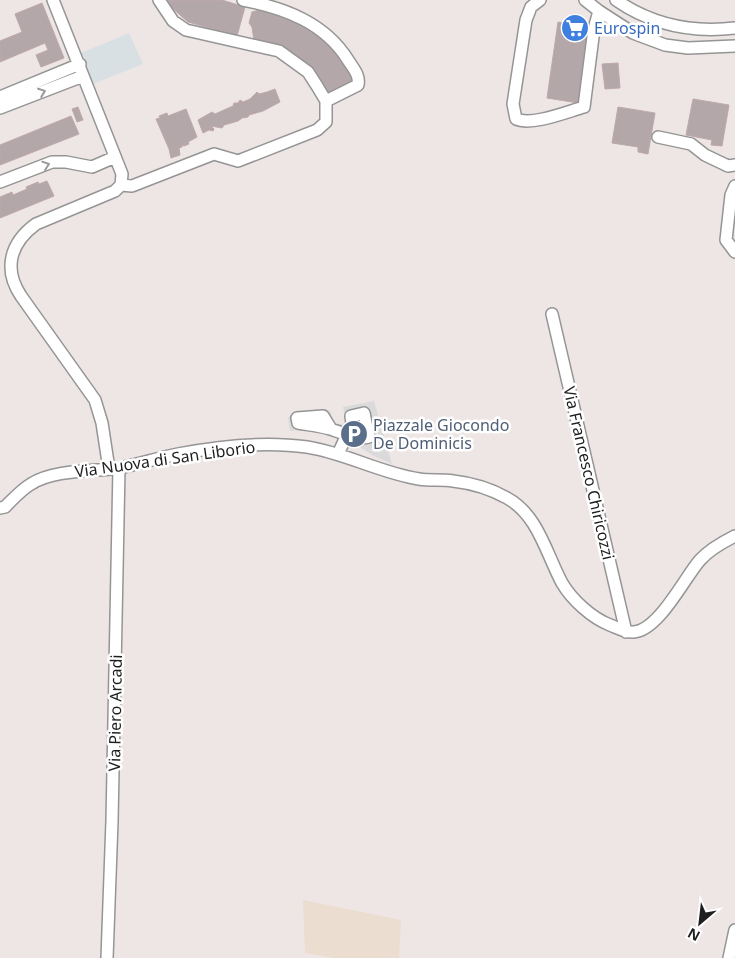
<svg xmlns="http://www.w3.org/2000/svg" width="735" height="958" viewBox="0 0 735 958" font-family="'Noto Sans',sans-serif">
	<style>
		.farmland { fill: #ecddd1 }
		.parking { fill: #dadada }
		.plaza { fill: #d9e0e4 }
		.building { fill: #b4a7a9; stroke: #bfa8ac }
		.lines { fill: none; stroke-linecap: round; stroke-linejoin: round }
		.minor-casing { stroke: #959595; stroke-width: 14 }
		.minor { stroke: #fff; stroke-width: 11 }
		.oneway { stroke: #9a9a9a }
		.labels { text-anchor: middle; stroke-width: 5; stroke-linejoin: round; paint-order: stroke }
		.shop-label { font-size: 16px; fill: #366cbe; stroke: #fff; text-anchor: start }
		.service-label { font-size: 16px; fill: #4e5e75; stroke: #fff; text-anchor: start }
		.street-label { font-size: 16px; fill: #1e1e1e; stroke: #fff }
	</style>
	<rect width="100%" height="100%" fill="#eee5e5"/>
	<path class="farmland" d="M 303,900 L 401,920 L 399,958 L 334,958 L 305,953 Z"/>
	<path class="parking" d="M 374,401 L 392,464 L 372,455 L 357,445 L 342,438 L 303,430 L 290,431 L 288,417 L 330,410 L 334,425 L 347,423 L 343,407 Z"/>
	<path class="plaza" d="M 129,33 L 143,64 L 88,86 L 76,55 Z"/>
	<path class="building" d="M 167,0 L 222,0 L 245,7 L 237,36 L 188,22 L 171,7 Z
		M 42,3 L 64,58 L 41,67 L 36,55 L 48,50 L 45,43 L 0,62 L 0,41 L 22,32 L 15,14 Z
		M 259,10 L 279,13 L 309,27 L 330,45 L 357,85 L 327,95 L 300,58 L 254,41 L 252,27 L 249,23 L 252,12 Z
		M 558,22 L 588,27 L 578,103 L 547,98 Z
		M 618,63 L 620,88 L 605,89 L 602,64 Z
		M 275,89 L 280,102 L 263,111 L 249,115 L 248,117 L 242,118 L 238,121 L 224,125 L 222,128 L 211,126 L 214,129 L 213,131 L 209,130 L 203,133 L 198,120 L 212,112 L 215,114 L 233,106 L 234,103 L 238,103 L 240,100 L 243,102 L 250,99 L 257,92 L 259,94 L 267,92 Z
		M 693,99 L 729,105 L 722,146 L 711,145 L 712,140 L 686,135 Z
		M 78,107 L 83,120 L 77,122 L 72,109 Z
		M 618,107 L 655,113 L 648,154 L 638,152 L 638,147 L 612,143 Z
		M 186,109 L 197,137 L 188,142 L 189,144 L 184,146 L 182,145 L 182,147 L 179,148 L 180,155 L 171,158 L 169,149 L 156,119 L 160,118 L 159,116 L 167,113 L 168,116 Z
		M 71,116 L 79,134 L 0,165 L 0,145 Z
		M 47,181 L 54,196 L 0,218 L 0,197 L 12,192 L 13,195 L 27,189 L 26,187 L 38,182 L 39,184 Z"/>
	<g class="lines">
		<g class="minor-casing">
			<path id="minor" d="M 53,0 L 122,174 L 121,185 L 115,191 L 36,224 C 10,243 3,269 21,296 L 95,400 L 102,423 L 109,469
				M 243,0 C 285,8 325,23 348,60 C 353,68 360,75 358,85 L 326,101
				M 540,0 L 531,7 L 526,20 L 513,104 L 516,119 C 532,126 566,112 584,107 L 594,29 L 599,11
				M 585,0 L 599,11 L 633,33 L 665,45 L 688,48 L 735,46
				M 616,0 C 652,25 692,33 735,28
				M 0,97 L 80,64
				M 0,108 L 83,76
				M 658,137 L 691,144 L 705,155 L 728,166 L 735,165
				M 0,182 L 52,162 L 66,162 L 92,167 L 115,157
				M 121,185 L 132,186 L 214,154 L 238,161 L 317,130 L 326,122 L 326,101 L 317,86 L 308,72 L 279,51 L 186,30 L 173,21 L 159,0
				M 735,186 L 731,195 L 726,240 L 735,252
				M 552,314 L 626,632
				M 331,429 L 323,416 L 297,418 L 298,423 C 309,425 320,426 330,429 C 344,433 355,440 369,437 L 364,413 L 351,416 L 352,424 L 338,454
				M 0,508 L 5,507 C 13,499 22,489 31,484 C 55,469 92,472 119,468 C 139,464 158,458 178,454 C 220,446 265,441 307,447 C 346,453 380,473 419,479 C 430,481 442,479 453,481 C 471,483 491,489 507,498 C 538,515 546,553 562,583 C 572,600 592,618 610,625 C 618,628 626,633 634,632 C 659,630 685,577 700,560 C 709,550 723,542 735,536
				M 107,958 L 112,821 L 119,468
				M 729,958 L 735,930"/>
		</g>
		<use href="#minor" class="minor"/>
	</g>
	<defs><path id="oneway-chevron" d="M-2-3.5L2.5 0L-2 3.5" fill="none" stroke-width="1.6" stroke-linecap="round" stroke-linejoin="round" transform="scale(1.25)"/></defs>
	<g class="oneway">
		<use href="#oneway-chevron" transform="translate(42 92) rotate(-21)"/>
		<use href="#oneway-chevron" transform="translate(46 165) rotate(-19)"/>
	</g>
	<defs>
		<g id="supermarket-disc" transform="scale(1.4375)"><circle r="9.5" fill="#3f7fe0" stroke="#fff"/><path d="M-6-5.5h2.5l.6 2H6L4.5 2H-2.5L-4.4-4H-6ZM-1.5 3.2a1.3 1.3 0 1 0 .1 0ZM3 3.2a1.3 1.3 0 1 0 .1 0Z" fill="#fff"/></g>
		<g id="parking-disc" transform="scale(1.4375)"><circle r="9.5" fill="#5c6f8a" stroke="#fff"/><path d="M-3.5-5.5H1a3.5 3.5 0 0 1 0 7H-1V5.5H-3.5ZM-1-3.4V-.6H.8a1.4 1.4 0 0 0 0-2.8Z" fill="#fff"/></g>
	</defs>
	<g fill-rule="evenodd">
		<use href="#supermarket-disc" x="575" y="28"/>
		<use href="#parking-disc" x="354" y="434"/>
	</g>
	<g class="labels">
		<g class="shop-label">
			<text x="594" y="34">Eurospin</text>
		</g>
		<g class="service-label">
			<text x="373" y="431">Piazzale Giocondo<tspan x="373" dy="18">De Dominicis</tspan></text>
		</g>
		<g class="street-label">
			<text transform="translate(165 459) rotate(-8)" y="6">Via Nuova di San Liborio</text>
			<text transform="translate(589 473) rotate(77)" y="6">Via Francesco Chiricozzi</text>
			<text transform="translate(115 713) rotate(-89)" y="6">Via Piero Arcadi</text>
		</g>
	</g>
	<g transform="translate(700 923) rotate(208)" stroke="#ffffff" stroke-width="4" paint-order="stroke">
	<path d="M0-4L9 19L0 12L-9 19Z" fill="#1e1e1e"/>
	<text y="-8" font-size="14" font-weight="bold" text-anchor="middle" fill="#1e1e1e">N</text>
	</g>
</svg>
